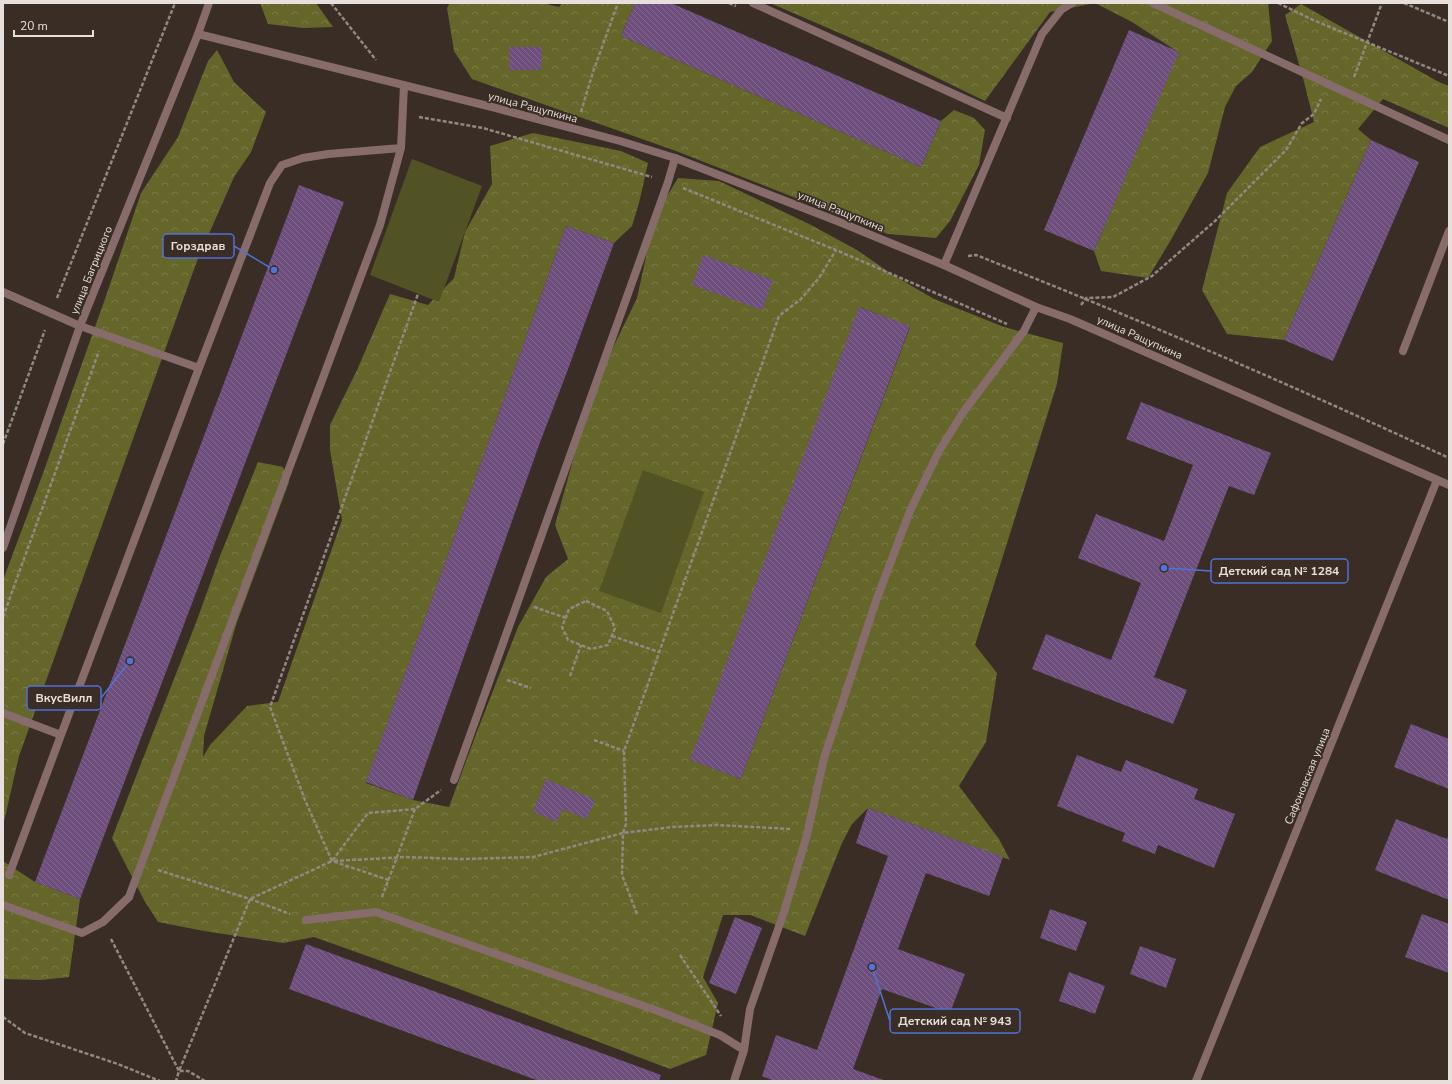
<svg xmlns="http://www.w3.org/2000/svg" width="1452" height="1084" viewBox="0 0 1452 1084" font-family="'Nunito Sans',sans-serif">
	<style>
		.forest { fill: url(#forest-crowns); fill-rule: evenodd }
		.garden { fill: #525325 }
		.building { fill: url(#building-back-hatch) }
		.lines { fill: none; stroke-linecap: round; stroke-linejoin: round }
		.path { stroke: #928882; stroke-width: 2.5; stroke-dasharray: 4 2; stroke-linecap: butt }
		.service { stroke: #886c6b; stroke-width: 8 }
		.minor { stroke: #886c6b; stroke-width: 8 }
		.labels { text-anchor: middle; stroke-width: 3.5; stroke-linejoin: round; paint-order: stroke }
		.street-label { font-size: 11px; fill: #e7dfdb; stroke: #392d26 }
		.leader { fill: none; stroke: #5072d9; stroke-width: 1.5 }
		.callout-dot { fill: #5072d9; stroke: #392d26; stroke-width: 1.5 }
		.callout { fill: #392d26; stroke: #5072d9; stroke-width: 1.5 }
		.callout-label { font-size: 12px; text-anchor: middle; font-weight: bold; fill: #e7dfdb }
	</style>
	<defs>
		<pattern id="forest-crowns" width="20" height="18" patternUnits="userSpaceOnUse"><rect width="20" height="18" fill="#64662a"/><path d="M2 6a3 3 0 1 1 6 0M12 15a3 3 0 1 1 6 0" fill="none" stroke="#7a7b48"/></pattern>
		<pattern id="building-back-hatch" width="6" height="6" patternUnits="userSpaceOnUse"><rect width="6" height="6" fill="#6e4e7c"/><path d="M-1 5l2 2M0 0l6 6M5-1l2 2" fill="none" stroke="#83678e"/></pattern>
	</defs>
	<rect width="100%" height="100%" fill="#392d26"/>
	<path class="forest" d="M 260,3 L 316,3 L 333,27 L 303,28 L 268,24 Z
		M 450,3 L 542,3 L 559,7 L 562,3 L 635,3 L 621,36 L 921,167 L 941,121 L 954,110 L 974,118 L 985,130 L 979,165 L 950,221 L 936,238 L 888,234 L 676,151 L 472,79 L 454,51 L 447,8 Z
		M 770,3 L 1268,3 L 1272,41 L 1252,72 L 1236,86 L 1225,107 L 1208,173 L 1172,238 L 1148,278 L 1101,271 L 1094,251 L 1178,52 L 1132,22 L 1095,3 L 1050,12 L 985,101 L 888,54 Z
		M 1301,4 L 1437,81 L 1449,86 L 1449,128 L 1383,99 L 1358,129 L 1371,140 L 1284,340 L 1227,334 L 1202,290 L 1227,193 L 1260,147 L 1314,122 L 1304,82 L 1285,15 Z
		M 217,50 L 234,82 L 266,112 L 251,152 L 234,177 L 197,261 L 19,756 L 3,826 L 3,580 L 42,476 L 106,296 L 141,193 L 178,137 L 208,61 Z
		M 533,133 L 621,151 L 648,163 L 639,203 L 632,226 L 614,243 L 566,226 L 366,783 L 413,800 L 449,807 L 478,729 L 518,627 L 546,577 L 568,559 L 555,525 L 589,402 L 611,352 L 637,298 L 655,216 L 678,178 L 719,181 L 811,225 L 857,250 L 893,275 L 934,299 L 1004,327 L 1063,343 L 1057,384 L 975,645 L 997,673 L 986,742 L 959,786 L 999,839 L 1010,860 L 868,808 L 852,824 L 842,843 L 805,936 L 750,915 L 723,915 L 703,977 L 718,1003 L 706,1055 L 670,1069 L 454,987 L 314,937 L 283,943 L 204,931 L 158,922 L 144,900 L 112,838 L 197,620 L 220,556 L 258,462 L 283,467 L 289,482 L 236,625 L 204,736 L 203,757 L 210,745 L 247,706 L 278,702 L 342,520 L 330,450 L 330,425 L 357,370 L 390,294 L 428,305 L 454,278 L 465,232 L 492,184 L 490,146 ZM 860,307 L 910,327 L 741,779 L 691,760 Z
		M 3,861 L 35,882 L 80,899 L 69,977 L 41,980 L 3,979 Z"/>
	<path class="garden" d="M 412,159 L 482,186 L 439,302 L 370,275 Z
		M 643,470 L 704,492 L 661,613 L 599,591 Z"/>
	<path class="building" d="M 635,3 L 671,3 L 941,121 L 921,167 L 621,36 Z
		M 1129,30 L 1179,52 L 1094,251 L 1044,230 Z
		M 509,47 L 542,47 L 541,70 L 509,70 Z
		M 1371,140 L 1419,162 L 1333,361 L 1284,340 Z
		M 299,185 L 344,202 L 80,899 L 35,882 Z
		M 566,226 L 614,243 L 567,372 L 539,445 L 413,800 L 366,782 Z
		M 703,255 L 773,280 L 762,310 L 692,285 Z
		M 859,307 L 910,326 L 741,779 L 690,760 Z
		M 1141,402 L 1271,453 L 1254,495 L 1229,486 L 1154,677 L 1187,690 L 1173,724 L 1032,669 L 1046,634 L 1111,660 L 1141,583 L 1078,558 L 1096,514 L 1164,541 L 1193,465 L 1126,439 Z
		M 1411,724 L 1449,739 L 1449,789 L 1394,767 Z
		M 1077,755 L 1121,772 L 1126,760 L 1198,789 L 1194,799 L 1235,814 L 1214,868 L 1158,845 L 1155,854 L 1122,841 L 1125,833 L 1057,806 Z
		M 546,779 L 595,800 L 587,819 L 562,809 L 557,822 L 533,812 Z
		M 868,808 L 1003,857 L 989,896 L 926,873 L 898,949 L 965,974 L 950,1013 L 882,989 L 853,1069 L 886,1081 L 774,1081 L 762,1076 L 776,1035 L 817,1050 L 888,856 L 856,843 Z
		M 1396,819 L 1447,839 L 1449,834 L 1449,900 L 1375,870 Z
		M 1050,909 L 1087,922 L 1076,951 L 1040,938 Z
		M 1422,914 L 1449,924 L 1449,973 L 1405,957 Z
		M 735,917 L 762,928 L 736,994 L 709,983 Z
		M 306,944 L 661,1075 L 659,1081 L 539,1081 L 289,989 Z
		M 1140,946 L 1176,959 L 1166,988 L 1130,974 Z
		M 1069,972 L 1105,986 L 1095,1014 L 1059,1001 Z"/>
	<g class="lines">
		<path class="path" d="M 331,3 L 376,60
			M 729,3 L 736,6
			M 1278,3 L 1313,20 L 1449,76
			M 1404,3 L 1449,22
			M 1354,77 L 1382,3
			M 581,112 L 593,72 L 618,3
			M 419,117 L 483,128 L 652,177
			M 683,188 L 836,250 L 1007,324
			M 968,256 L 976,255 C 1136,318 1294,386 1449,458
			M 57,298 L 175,3
			M 1081,305 L 1086,298 L 1113,297 L 1152,276 L 1215,221 L 1286,150 L 1302,123 L 1314,114 L 1321,99
			M 3,444 L 45,330
			M 586,601 L 607,611 L 615,628 L 608,645 L 591,649 L 568,640 L 562,627 L 569,609 Z
			M 534,607 L 566,618
			M 3,617 L 99,351
			M 612,636 L 659,652
			M 570,676 L 581,645
			M 507,680 L 531,688
			M 594,740 L 624,751
			M 334,861 L 405,857 L 463,859 L 533,857 L 623,833 L 672,827 L 717,825 L 791,829
			M 158,870 L 250,899 L 290,914
			M 389,880 L 332,861 L 305,800 L 270,707 L 418,294
			M 382,897 L 415,809
			M 637,914 L 622,875 L 623,833 L 626,824 L 624,751 L 779,316 L 801,299 L 819,278 L 836,250
			M 111,939 L 179,1071 L 176,1081
			M 680,955 L 721,1016
			M 3,1017 L 25,1033 L 118,1064 L 160,1081
			M 205,1081 L 188,1071 L 179,1071 L 250,899 L 332,861 L 368,813 L 415,809 L 441,790"/>
		<path class="service" d="M 753,3 L 1007,118
			M 1153,3 L 1449,140
			M 401,148 L 404,86
			M 944,265 L 1042,34 L 1061,10 L 1072,3
			M 3,292 L 80,326 L 199,368 L 270,183 L 282,165 L 303,158 L 328,154 L 401,148 L 380,225 L 129,897 L 103,922 L 82,933 L 3,905
			M 1403,351 L 1449,231
			M 3,713 L 61,735 L 199,368
			M 454,780 L 668,182 L 675,158
			M 9,875 L 61,735
			M 306,920 L 376,912 L 658,1011 L 720,1035 L 744,1050
			M 734,1081 L 744,1050 L 750,1009 L 784,912 L 807,835 L 824,758 L 876,601 L 910,511 L 938,453 L 962,414 L 1024,331 L 1036,307"/>
		<path class="minor" d="M 198,34 L 492,107 L 620,141 L 675,158 L 837,221 L 944,265 L 1036,307 L 1070,319 L 1449,485
			M 3,548 L 80,326 L 198,34 L 209,3
			M 1196,1081 L 1437,480"/>
	</g>
	<g class="labels">
		<g class="street-label">
			<text transform="translate(533 107) rotate(15)" y="4">улица Ращупкина</text>
			<text transform="translate(841 211) rotate(22)" y="4">улица Ращупкина</text>
			<text transform="translate(91 270) rotate(-68)" y="4">улица Багрицкого</text>
			<text transform="translate(1140 337) rotate(24)" y="4">улица Ращупкина</text>
			<text transform="translate(1307 776) rotate(-68)" y="4">Сафоновская улица</text>
		</g>
	</g>
	<path class="leader" d="M274 270L234 246M1164 568L1211 571M130 661L101 698M872 967L890 1021"/>
	<g class="callout-dot">
		<circle cx="274" cy="270" r="4"/>
		<circle cx="1164" cy="568" r="4"/>
		<circle cx="130" cy="661" r="4"/>
		<circle cx="872" cy="967" r="4"/>
	</g>
	<g class="callout">
		<rect x="163" y="234" width="71" height="24" rx="4"/>
		<rect x="1211" y="559" width="137" height="24" rx="4"/>
		<rect x="27" y="686" width="74" height="24" rx="4"/>
		<rect x="890" y="1009" width="130" height="24" rx="4"/>
	</g>
	<g class="callout-label">
		<text x="198" y="250">Горздрав</text>
		<text x="1279" y="575">Детский сад № 1284</text>
		<text x="64" y="702">ВкусВилл</text>
		<text x="955" y="1025">Детский сад № 943</text>
	</g>
	<rect width="1452" height="1084" fill="none" stroke="#e7dfdb" stroke-width="8"/>
	<path d="M14 30v6h79v-6" fill="none" stroke="#e7dfdb" stroke-width="2"/>
	<text x="20" y="30" font-size="12" fill="#e7dfdb" stroke="#392d26" stroke-width="3" paint-order="stroke">20 m</text>
</svg>
